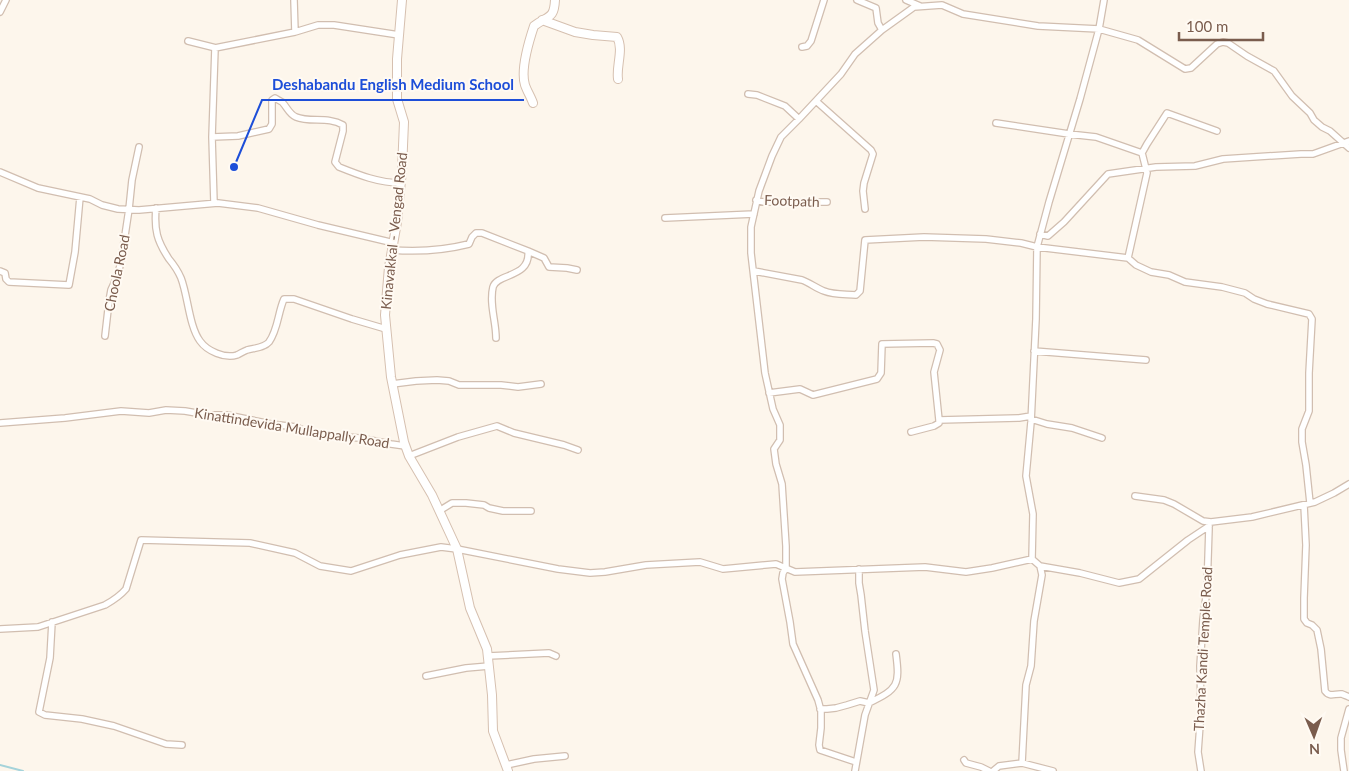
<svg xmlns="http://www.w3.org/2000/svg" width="1349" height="771" viewBox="0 0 1349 771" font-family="Lato,sans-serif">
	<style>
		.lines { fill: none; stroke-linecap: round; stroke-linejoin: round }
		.stream { stroke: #a5d3da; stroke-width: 2 }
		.street-casing { stroke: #d1beb0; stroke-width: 8 }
		.secondary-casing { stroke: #d6c0b0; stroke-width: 10 }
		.street { stroke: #fff; stroke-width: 5.5 }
		.secondary { stroke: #fff; stroke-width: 8 }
		.labels { text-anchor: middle; stroke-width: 4; stroke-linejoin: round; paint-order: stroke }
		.street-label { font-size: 14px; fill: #7a5c4d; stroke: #fffaf3 }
		.leader { fill: none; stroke: #1d4ed8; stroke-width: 2 }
		.callout-dot { fill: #1d4ed8; stroke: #fffaf3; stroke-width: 2 }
		.callout-label { font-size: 15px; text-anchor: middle; font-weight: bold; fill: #1d4ed8; stroke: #fffaf3; stroke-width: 4; stroke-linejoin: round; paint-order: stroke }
	</style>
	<rect width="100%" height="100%" fill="#fdf6ec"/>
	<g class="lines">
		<path class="stream" d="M 0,765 L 23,771"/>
		<g class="street-casing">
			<path id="street" d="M 294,0 L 295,32
				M 857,0 L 876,8 L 878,23 L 882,30
				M 906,0 L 920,6
				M 0,12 L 6,0
				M 188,41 L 216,48
				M 802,47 L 807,46 L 811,41 L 824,0
				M 748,94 L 757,95 L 785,106 L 799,119
				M 816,101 L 871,150 L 873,154 L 864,183 L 863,191 L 865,209
				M 996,123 L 1069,134 L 1096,137 L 1142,153
				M 212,137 L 238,136 L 269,129 L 272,124 L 272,100 L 275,98 C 278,100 280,101 282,102 C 287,107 289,114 296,117 C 310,123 328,116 343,125 L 343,131 L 335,162 L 339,167 C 359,175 379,183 401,183
				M 0,172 L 38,188 L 90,199 L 102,205 L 118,209 L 139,210 L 218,203 L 258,208 L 318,225 L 394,243
				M 756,200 L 764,202 L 827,202
				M 214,203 L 212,137 L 215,48 L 295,32 L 318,25 L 334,25 L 399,35
				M 156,208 C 154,230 157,241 169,259 C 174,265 178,271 181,278 C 188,296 189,326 200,341 C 207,351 225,359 237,355 C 241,353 244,351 247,350 C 254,348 264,348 269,342 C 278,330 278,312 284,299 L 294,299 L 352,319 L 386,329
				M 665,218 L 754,214
				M 1040,234 L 1048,236 L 1064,222 L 1108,174 L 1156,167 L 1195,166 L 1223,159 L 1301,154 L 1313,154 L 1349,141
				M 392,250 C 417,252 445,250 469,244 L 472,237 L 476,233 L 482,233 L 528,251 C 531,278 497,273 493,287 C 489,304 496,321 496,338
				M 528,251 L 544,258 L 549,267 L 567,268 L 577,270
				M 1128,258 L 1147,173 L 1142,153 L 1147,144 L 1167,113 L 1217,131
				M 0,271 L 5,273 L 6,279 L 9,282 L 69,285 L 75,252 L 80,197
				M 754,271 L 802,280 C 810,283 816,288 824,291 C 834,295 845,294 856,295 L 860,291 L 865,240 L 924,237 L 986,239 L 1021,243 L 1037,247 L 1128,258 L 1136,265 L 1151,272 L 1169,275 L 1185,282 L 1222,287 L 1245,293 L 1254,299 L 1267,304 L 1309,314 L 1312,319 L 1309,373 L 1309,411 L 1302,429 L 1302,442 L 1306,465 L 1310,503
				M 105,336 L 109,301 L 111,290 L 117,277 L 121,262 L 129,209 L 132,180 L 139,147
				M 1034,351 L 1146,360
				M 392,384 L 416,381 L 437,380 L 449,381 L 459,385 L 501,385 L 518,387 L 541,384
				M 769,393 L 800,389 L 813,395 L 877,379 L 881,373 L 882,344 L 933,343 L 937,344 L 940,350 L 934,372 L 939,420
				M 1031,419 L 1047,424 L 1072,428 L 1102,438
				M 0,423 L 65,418 L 121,411 L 149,413 L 166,410 L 185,411 L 208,415 L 227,415 L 271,424 L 296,427 L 305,431 L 324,435 L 359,438 L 391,444 L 405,446
				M 911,432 L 934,426 L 939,423 L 939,420 L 1019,418 L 1031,416
				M 409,456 L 458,437 L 497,426 L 514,433 L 564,445 L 578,450
				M 1135,496 L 1164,500 L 1174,504 L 1203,521 L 1211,522 L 1252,517 L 1315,502 L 1334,493 L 1349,484
				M 1304,505 L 1306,545 L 1304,598 L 1304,619 L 1307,623 L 1312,625 L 1317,630 L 1321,649 L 1325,691 C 1330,698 1335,693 1342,694 C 1344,695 1347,696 1349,697
				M 439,511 L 452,503 L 466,503 L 484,505 L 489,508 L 503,511 L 531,511
				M 1032,559 L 1040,566 L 1042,575 L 1034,621 L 1031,666 L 1026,685 L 1022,763 L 1053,771
				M 1040,566 L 1080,573 L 1119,583 L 1139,579 L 1188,540 L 1209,526
				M 52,622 L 50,658 L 39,712 L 45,715 L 82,719 L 114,726 L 166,744 L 182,745
				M 0,629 L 38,627 L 105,605 C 114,600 120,596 126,589 L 141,540 L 250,543 L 295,553 L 320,566 L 351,571 L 400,555 L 441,547 L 457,549 L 558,569 L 590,573 L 605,572 L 646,565 L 700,562 L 723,569 L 776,564 L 795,572 L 925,567 L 966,572 L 992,568 L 1032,559 L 1033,514 L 1026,476 L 1031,422 L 1036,319 L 1037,247 L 1049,202 L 1080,99 L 1099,29 L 1104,0
				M 488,656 L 549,653 L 556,656
				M 426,676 L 466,668 L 489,666
				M 820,709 L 827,709 L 836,708 L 847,705 L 860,701 L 869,703 C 898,689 900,685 896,654
				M 964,760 L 966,763 L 981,767 L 989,771
				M 856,762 L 820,750 L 819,745 L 821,728 L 821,711 L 818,700 L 793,644 L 790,622 L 782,579 L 783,573 L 786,568 L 786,546 L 782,484 L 776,464 L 774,449 L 780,440 L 780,425 L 773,409 L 765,373 L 751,253 L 751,227 L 759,191 L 772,156 L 781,137 L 799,119 L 841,74 L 855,54 L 882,30 L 914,7 L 942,5 L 963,14 L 1038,26 L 1099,29 L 1138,40 L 1185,69 L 1191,68 L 1217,44 L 1223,42 L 1228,43 L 1247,56 L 1274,71 L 1292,96 L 1310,113 L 1314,120 L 1322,127 L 1330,131 L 1349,148
				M 506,765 L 534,759 L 565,756
				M 855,771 L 865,715 L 874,690 L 865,631 L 861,595 L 859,583 L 859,569
				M 993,771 L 999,766 L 1022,763
				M 1201,771 L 1198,752 L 1201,711 L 1200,666 L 1203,620 L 1207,589 L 1209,528
				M 1344,771 L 1341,750 L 1341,738 L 1349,709"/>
		</g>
		<g class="secondary-casing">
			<path id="secondary" d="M 402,0 L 397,59 L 397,99 L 404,122 L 402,170 L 397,222 L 389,267 L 385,315 L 391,377 L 404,442 L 409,456 L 432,495 L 457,549 L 470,608 L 487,649 L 492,695 L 493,731 L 508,771
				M 542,20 L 575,32 L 593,35 L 617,37 C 624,49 616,66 618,79
				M 533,103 C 531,97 527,91 525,85 C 520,69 529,41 534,26 C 548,15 554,20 555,0"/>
		</g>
		<use href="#street" class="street"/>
		<use href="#secondary" class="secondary"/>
	</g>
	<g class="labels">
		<g class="street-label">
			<text transform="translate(792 201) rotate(2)" y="5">Footpath</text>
			<text transform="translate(394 231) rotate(-84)" y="5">Kinavakkal - Vengad Road</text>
			<text transform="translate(117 273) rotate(-78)" y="5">Choola Road</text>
			<text transform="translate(292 428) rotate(9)" y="5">Kinattindevida Mullappally Road</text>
			<text transform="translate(1203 649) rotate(-87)" y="5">Thazha Kandi Temple Road</text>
		</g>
	</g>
	<path class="leader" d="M234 167L262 100H524"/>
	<circle class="callout-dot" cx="234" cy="167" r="5"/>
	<g class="callout-label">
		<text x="393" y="90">Deshabandu English Medium School</text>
	</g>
	<g transform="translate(1314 736) rotate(178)" stroke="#fffaf3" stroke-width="4" paint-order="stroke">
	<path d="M0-4L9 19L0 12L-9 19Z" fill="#7a5c4d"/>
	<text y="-8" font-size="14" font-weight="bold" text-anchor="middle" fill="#7a5c4d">N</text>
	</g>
	<path d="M1179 32v8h84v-8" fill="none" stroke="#7a5c4d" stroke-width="2.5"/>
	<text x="1186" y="32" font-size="15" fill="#7a5c4d" stroke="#fffaf3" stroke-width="4" paint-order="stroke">100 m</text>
</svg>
